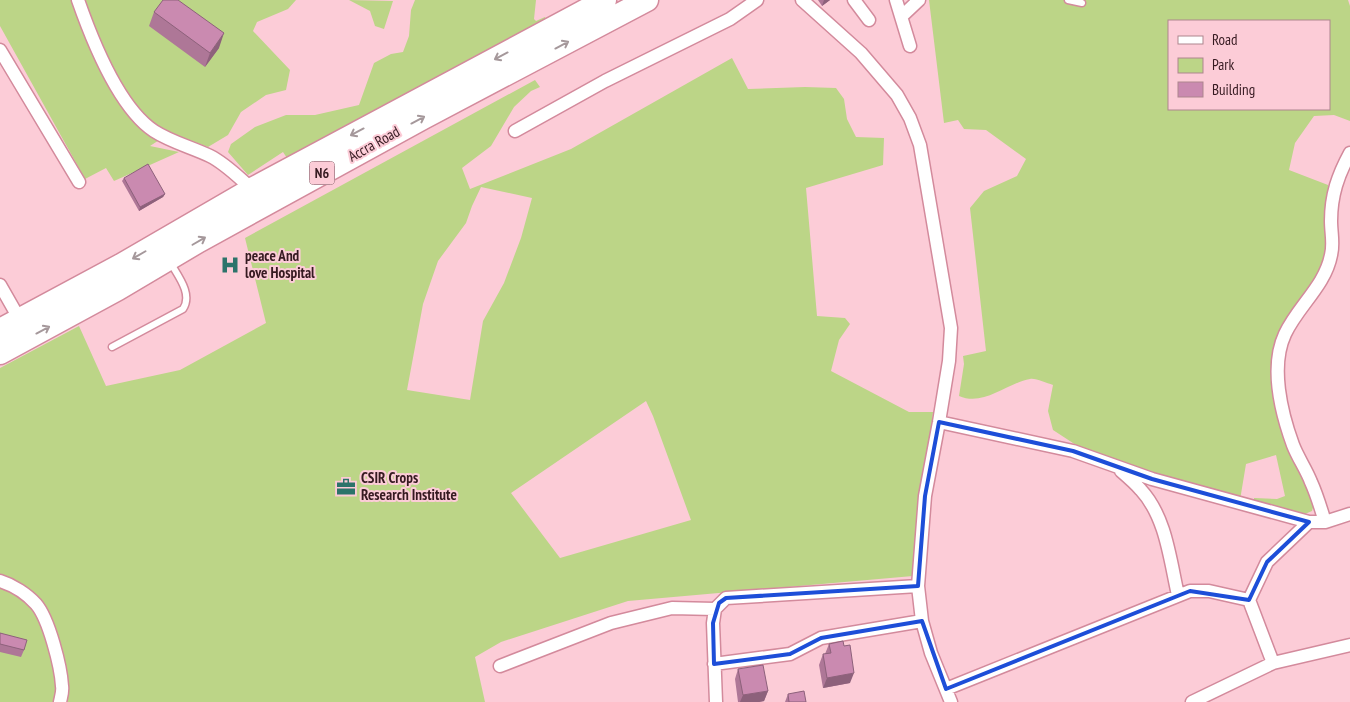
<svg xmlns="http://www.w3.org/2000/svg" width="1350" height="702" viewBox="0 0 1350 702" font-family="'PT Sans Narrow',sans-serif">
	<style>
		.green { fill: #bcd587; fill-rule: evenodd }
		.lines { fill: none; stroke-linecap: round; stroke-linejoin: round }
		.lane-casing { stroke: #d38a9c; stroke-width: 9 }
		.street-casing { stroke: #d38a9c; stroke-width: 15 }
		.highway-casing { stroke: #d38a9c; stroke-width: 25 }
		.lane { stroke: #fff; stroke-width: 6 }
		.street { stroke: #fff; stroke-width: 12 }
		.highway { stroke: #fff; stroke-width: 22 }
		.wall { fill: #ae7797 }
		.shaded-wall { fill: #8d617b }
		.building { fill: #ca8ab0; stroke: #8d617b }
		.oneway { stroke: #a5989b }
		.marked { fill: none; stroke: #1d4ed8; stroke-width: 4; stroke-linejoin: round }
		.labels { text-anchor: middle; stroke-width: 4; stroke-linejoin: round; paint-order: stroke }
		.shield { fill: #fcccd7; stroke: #714f58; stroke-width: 1 }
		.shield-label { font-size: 14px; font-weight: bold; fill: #361a21 }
		.street-label { font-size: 15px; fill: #361a21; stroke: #fcccd7 }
		.poi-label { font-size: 15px; font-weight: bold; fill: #361a21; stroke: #fcccd7; text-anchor: start }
	</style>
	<rect width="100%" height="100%" fill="#fcccd7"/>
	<path class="green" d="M 0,0 L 296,0 L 288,9 L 257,22 L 253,31 L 290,70 L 286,90 L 266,95 L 241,112 L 228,135 L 208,147 L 170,133 L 150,146 L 179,152 L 114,181 L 106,168 L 85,179 L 0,26 Z
		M 349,0 L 393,1 L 384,29 L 375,26 L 370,11 Z
		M 415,0 L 536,0 L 534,19 L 536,21 L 545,17 L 549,26 L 291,164 L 283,152 L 248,175 L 228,152 L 231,144 L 255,127 L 286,115 L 315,115 L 359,105 L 374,63 L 391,54 L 403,52 L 409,36 L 411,10 Z
		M 929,0 L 1348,0 L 1350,6 L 1350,121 L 1334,115 L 1314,116 L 1295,143 L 1289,170 L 1328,185 L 1326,247 L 1323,264 L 1305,293 L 1273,377 L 1315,501 L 1312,511 L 1305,514 L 1254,504 L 1254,498 L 1277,499 L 1285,496 L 1276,455 L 1246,464 L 1240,500 L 1165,479 L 1076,445 L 1053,430 L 1048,411 L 1053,385 C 1046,383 1036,378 1030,379 C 1007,383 984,407 959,396 L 964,364 L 963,356 L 986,351 L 970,208 L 984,191 L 1017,176 L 1026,159 L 986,130 L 964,129 L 958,120 L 944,123 ZM 1169,21 L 1329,21 L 1329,109 L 1169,109 Z
		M 732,58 L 748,89 L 805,87 L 836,88 L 844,99 L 847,119 L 856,137 L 884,138 L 883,165 L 806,188 L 817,316 L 845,318 L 850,324 L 839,340 L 831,371 L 909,412 L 933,412 L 913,576 L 628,601 L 501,642 L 475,657 L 485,702 L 0,702 L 0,368 L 79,326 L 106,386 L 180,370 L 266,323 L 245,238 L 535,80 L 540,87 L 531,91 L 514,107 L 491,146 L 462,168 L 470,189 L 571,149 ZM 481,187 L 532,198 L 521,238 L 504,283 L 483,321 L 470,400 L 407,390 L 423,304 L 438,261 L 466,223 L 472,206 ZM 646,401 L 653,416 L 691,520 L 560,558 L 511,493 Z"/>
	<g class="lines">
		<g class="lane-casing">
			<path id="lane" d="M 1068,0 L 1082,3
				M 112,347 L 183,309 C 193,294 178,276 170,262"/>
		</g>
		<g class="street-casing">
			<path id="street" d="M 78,0 C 92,40 118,107 154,131 C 171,142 191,147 210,156 C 226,164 238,177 252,189
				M 802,0 L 861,53 L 897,95 L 910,118 L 920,145 L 951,328 L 949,361 L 939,422 L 925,496 L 918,586 L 922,621 L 931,653 L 951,702
				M 854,0 L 869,20
				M 896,0 L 910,46
				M 902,16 L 919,0
				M 0,50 L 79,182
				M 515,131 L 605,81 L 730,19 L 757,0
				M 0,285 L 20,320
				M 939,422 L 1073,451 L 1152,479 L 1309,522
				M 1121,471 C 1128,477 1135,483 1141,490 C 1166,517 1170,560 1178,595
				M 1325,522 C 1321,509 1317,495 1311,482 C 1306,469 1298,458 1293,445 C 1281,412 1270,366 1285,334 C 1298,306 1325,286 1331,255 C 1334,244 1331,233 1331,221 C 1331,195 1338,175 1350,153
				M 0,581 C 13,585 27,594 36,604 C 49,619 61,667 62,686 C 63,691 61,697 60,702
				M 1273,663 L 1249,600 L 1267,562 L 1309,522 L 1325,522 L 1350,514
				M 714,664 L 790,654 L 821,638 L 922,621
				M 500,666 L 611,623 L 672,608 L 715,609
				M 946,689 L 1190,591 L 1209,591 L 1249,600
				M 716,702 L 713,623 L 715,609 L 726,598 L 918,586
				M 1192,702 L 1273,663 L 1350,645"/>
		</g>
		<g class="highway-casing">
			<path id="highway" d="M 0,330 L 121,265 L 252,189 L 605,0
				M 0,353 L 118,289 L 199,241 L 423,118 L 647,0"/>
		</g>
		<use href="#lane" class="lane"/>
		<use href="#street" class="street"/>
		<use href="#highway" class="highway"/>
	</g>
	<path class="wall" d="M 818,0 L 830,0 L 822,6 Z
		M 154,12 L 219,48 L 205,67 L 149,26 Z
		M 124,178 L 165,194 L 163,197 L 139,211 L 122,181 Z
		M 0,633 L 24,650 L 21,657 L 0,652 Z
		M 829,644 L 844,646 L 850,683 L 823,688 L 819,665 L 823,654 L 825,654 Z
		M 738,669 L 768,691 L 764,701 L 759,702 L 738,702 L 735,679 Z
		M 788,694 L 806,702 L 785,702 Z"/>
	<path class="shaded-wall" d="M 824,0 L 830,0 L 822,6 Z
		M 224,33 L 219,48 L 205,67 L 210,53 Z
		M 165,194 L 163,197 L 139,211 L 140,207 Z
		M 854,673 L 850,683 L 823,688 L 827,678 Z
		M 768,691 L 764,701 L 759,702 L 740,702 L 743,695 Z"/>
	<path class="building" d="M 163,0 L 178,0 L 224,33 L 210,53 L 154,12 Z
		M 148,164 L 165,194 L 140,207 L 124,178 Z
		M 0,633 L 27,640 L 24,650 L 0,644 Z
		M 843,641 L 844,646 L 850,645 L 854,673 L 827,678 L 823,654 L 831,653 L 829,644 Z
		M 763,665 L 768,691 L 743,695 L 738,669 Z
		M 804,691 L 806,702 L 789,702 L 788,694 Z"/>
	<defs><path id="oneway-shaft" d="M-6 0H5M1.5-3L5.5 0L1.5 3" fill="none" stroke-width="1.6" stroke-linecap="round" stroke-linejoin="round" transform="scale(1.25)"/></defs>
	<g class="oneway">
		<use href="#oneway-shaft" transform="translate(562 45) rotate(-28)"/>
		<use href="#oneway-shaft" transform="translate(501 56) rotate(152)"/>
		<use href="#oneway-shaft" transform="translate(418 120) rotate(-28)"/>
		<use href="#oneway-shaft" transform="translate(357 132) rotate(152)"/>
		<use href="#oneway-shaft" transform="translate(199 241) rotate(-30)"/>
		<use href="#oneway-shaft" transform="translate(139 255) rotate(150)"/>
		<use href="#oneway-shaft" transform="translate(43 330) rotate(-28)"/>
	</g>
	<path class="marked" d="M 939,422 L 1073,451 L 1152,479 L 1309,522 L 1267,562 L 1249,600 L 1190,591 L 946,689 L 922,621 L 821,638 L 790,654 L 714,664 L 713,623 L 719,603 L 726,598 L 918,586 L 925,496 Z"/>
	<defs>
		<g id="hospital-bare" transform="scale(1.5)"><path d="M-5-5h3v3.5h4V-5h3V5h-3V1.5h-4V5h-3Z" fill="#2c736a" stroke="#fcccd7" stroke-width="2.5" paint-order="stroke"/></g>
		<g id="office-bare" transform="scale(1.5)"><path d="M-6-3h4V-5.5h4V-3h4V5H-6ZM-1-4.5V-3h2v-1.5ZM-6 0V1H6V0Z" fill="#2c736a" stroke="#fcccd7" stroke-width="2.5" paint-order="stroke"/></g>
	</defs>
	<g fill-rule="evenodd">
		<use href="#hospital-bare" x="230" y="265"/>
		<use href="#office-bare" x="346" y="487"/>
	</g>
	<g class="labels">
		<rect class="shield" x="309.5" y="161.5" width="25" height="23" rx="4"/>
		<g class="shield-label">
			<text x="322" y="178">N6</text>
		</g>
		<g class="street-label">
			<text transform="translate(374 144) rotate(-29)" y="5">Accra Road</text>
		</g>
		<g class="poi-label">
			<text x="245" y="261">peace And<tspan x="245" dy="17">love Hospital</tspan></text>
			<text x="361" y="483">CSIR Crops<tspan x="361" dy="17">Research Institute</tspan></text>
		</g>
	</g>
	<rect x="1168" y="20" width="162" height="90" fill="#fcccd7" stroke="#ad858e"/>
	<rect x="1178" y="36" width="25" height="8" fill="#ffffff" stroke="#ad858e"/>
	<text x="1212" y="45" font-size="15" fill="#361a21">Road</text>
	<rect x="1178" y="58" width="25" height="15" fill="#bcd587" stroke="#ad858e"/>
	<text x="1212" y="70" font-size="15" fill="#361a21">Park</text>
	<rect x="1178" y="82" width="25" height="15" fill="#ca8ab0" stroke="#ad858e"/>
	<text x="1212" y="95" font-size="15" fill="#361a21">Building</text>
</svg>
